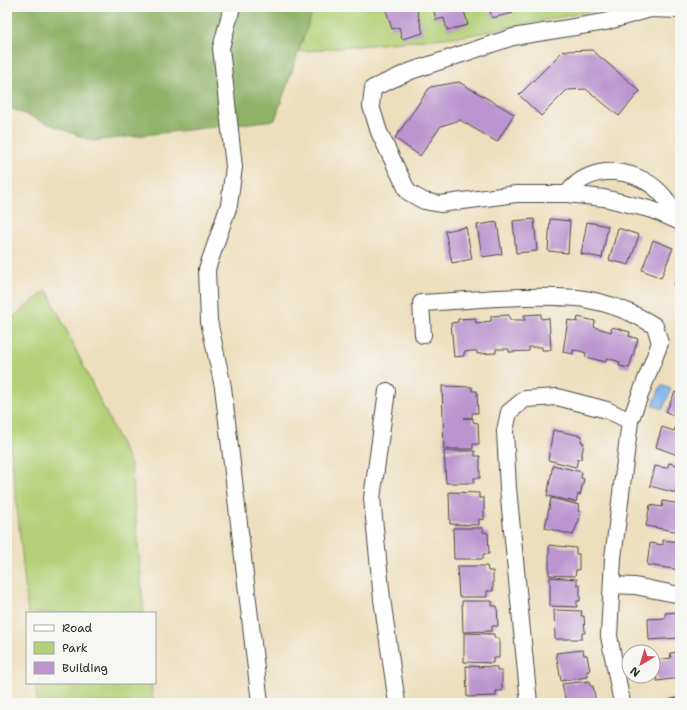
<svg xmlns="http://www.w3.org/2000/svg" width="687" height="710" viewBox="0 0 687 710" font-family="'Shantell Sans',sans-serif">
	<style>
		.green { fill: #b3d077; stroke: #6f7e51 }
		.forest { fill: #8eb268; stroke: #5c6e4a }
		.water { fill: #82b5ef; stroke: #56708d }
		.building { fill: #bc94cf }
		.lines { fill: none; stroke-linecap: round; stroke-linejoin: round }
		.minor-casing { stroke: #484641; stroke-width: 18 }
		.minor { stroke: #fff; stroke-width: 16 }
	</style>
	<rect width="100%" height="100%" fill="#f6f6f2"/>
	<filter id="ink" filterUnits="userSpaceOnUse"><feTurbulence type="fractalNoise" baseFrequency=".025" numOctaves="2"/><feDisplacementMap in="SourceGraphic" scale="8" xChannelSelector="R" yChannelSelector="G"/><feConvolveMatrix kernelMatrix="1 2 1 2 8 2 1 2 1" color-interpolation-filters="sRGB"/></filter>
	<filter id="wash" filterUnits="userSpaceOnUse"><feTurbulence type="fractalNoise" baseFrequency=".012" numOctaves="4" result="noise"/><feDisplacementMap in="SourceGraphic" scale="16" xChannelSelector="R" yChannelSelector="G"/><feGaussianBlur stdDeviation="0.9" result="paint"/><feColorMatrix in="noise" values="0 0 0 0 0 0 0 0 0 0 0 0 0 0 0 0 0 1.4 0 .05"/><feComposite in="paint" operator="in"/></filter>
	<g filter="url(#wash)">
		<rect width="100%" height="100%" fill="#eddfbd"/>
		<path class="green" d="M 7,7 L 612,7 L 465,36 L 19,78 Z
			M 47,290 L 131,465 L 144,613 L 28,613 L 7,412 L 7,322 Z
			M 35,683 L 151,683 L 153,703 L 37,703 Z"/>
		<path class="forest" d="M 7,7 L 314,7 L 275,120 L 92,141 L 7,107 Z"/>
		<path class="water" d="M 661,385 L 671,389 L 663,409 L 653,405 Z"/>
		<g id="blocks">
			<path class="building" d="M 385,7 L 416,7 L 423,33 L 402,39 L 399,27 L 392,29 Z
				M 433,7 L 463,7 L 468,25 L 447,30 L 444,18 L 436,20 Z
				M 489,7 L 511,7 L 513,13 L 492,18 Z
				M 592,50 L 640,91 L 619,116 L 586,89 L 567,90 L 541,116 L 519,95 L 563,51 Z
				M 459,82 L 514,114 L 497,142 L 460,120 L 441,126 L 420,156 L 395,138 L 430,87 Z
				M 534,219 L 537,251 L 516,253 L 513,221 Z
				M 550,219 L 570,221 L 568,253 L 548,251 Z
				M 497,222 L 502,254 L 482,257 L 477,225 Z
				M 587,222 L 608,226 L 602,258 L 581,254 Z
				M 466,227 L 472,259 L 452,263 L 445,231 Z
				M 618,228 L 639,235 L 629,265 L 609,260 Z
				M 653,240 L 673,248 L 661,278 L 642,270 Z
				M 680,271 L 680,288 L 674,285 Z
				M 541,314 L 541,319 L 549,318 L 551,350 L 542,350 L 542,347 L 529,347 L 529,351 L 509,352 L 509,349 L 496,349 L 496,353 L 477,354 L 477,351 L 471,351 L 464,352 L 464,356 L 454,357 L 451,323 L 458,322 L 458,319 L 475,318 L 476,323 L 491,321 L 491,316 L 509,315 L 510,320 L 525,320 L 524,315 Z
				M 578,317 L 595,321 L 594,327 L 611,332 L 612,327 L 630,332 L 629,336 L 638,339 L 629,368 L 619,366 L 620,362 L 607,358 L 606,362 L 585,357 L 586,353 L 580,351 L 573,350 L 573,354 L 563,352 L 568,320 L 577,322 Z
				M 442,386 L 472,387 L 472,391 L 477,391 L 478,413 L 472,413 L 472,418 L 464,418 L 473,418 L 473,422 L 478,423 L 479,444 L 473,444 L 473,449 L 444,449 Z
				M 675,392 L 680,394 L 680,418 L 666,412 Z
				M 676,425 L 680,427 L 680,456 L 656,447 L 662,427 L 674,431 Z
				M 553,430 L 582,436 L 581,442 L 584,443 L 581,459 L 578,459 L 576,467 L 548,460 Z
				M 444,451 L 475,451 L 475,456 L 480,456 L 480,478 L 474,478 L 474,483 L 446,483 Z
				M 669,463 L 680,466 L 680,494 L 650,486 L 655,466 L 667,468 Z
				M 553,465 L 582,472 L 581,478 L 584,479 L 580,495 L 578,494 L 576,502 L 547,496 Z
				M 449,492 L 479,493 L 479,498 L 484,498 L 484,520 L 479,519 L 479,525 L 450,524 Z
				M 551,498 L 579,505 L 578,511 L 581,512 L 579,520 L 573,535 L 545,528 Z
				M 663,501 L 680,504 L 680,532 L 646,526 L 650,505 L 662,507 Z
				M 453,528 L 483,528 L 483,532 L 488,533 L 489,554 L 483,554 L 483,559 L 454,559 Z
				M 663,540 L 680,542 L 680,570 L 647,565 L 650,543 L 663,545 Z
				M 549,545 L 576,548 L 576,554 L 579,554 L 579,570 L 576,570 L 575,576 L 549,575 Z
				M 457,566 L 487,566 L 488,571 L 493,571 L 493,591 L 487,591 L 487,597 L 459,597 Z
				M 550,577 L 577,579 L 577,585 L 580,585 L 580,601 L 577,601 L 577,607 L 550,606 Z
				M 462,601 L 492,601 L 492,606 L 497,606 L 498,626 L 492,626 L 492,631 L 463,632 Z
				M 554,610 L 582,611 L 581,616 L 584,616 L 585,633 L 582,633 L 582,639 L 555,639 Z
				M 680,612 L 680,638 L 649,640 L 648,619 L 665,618 L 665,613 Z
				M 464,633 L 494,634 L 494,638 L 499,638 L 499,658 L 493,658 L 493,663 L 464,662 Z
				M 583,650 L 584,655 L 587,655 L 590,671 L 587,671 L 588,677 L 561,681 L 556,653 Z
				M 680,652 L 680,678 L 657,681 L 654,660 L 671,658 L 670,653 Z
				M 466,666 L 497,667 L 497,671 L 502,671 L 502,691 L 496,691 L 496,696 L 467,697 Z
				M 589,681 L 590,686 L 593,686 L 596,702 L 566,703 L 562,684 Z
				M 680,697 L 680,703 L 665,703 L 665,701 Z"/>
		</g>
	</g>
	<g filter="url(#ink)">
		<use href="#blocks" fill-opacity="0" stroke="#484641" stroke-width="1"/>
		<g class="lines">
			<g class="minor-casing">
				<path id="minor" d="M 232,7 L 221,48 L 234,167 L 229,205 L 207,269 L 209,321 L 223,387 L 260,703
					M 680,10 L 650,9 L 605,22 L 513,37 L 411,71 L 373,88 L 371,106 L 379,132 L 408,192 L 424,201 L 440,204 L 516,194 L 567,194 L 604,198 L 653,210 L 680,222
					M 567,194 C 590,161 641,167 665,198 C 670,204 673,213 676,220
					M 423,335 L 421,303 C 467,301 511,295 557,297 C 566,298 575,297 584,299 C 609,303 634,313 655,326 L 660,343 L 630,421
					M 387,391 L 372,498 L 382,599 L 397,703
					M 612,585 L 635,586 L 680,595
					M 529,703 L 508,488 L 505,431 L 509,412 L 525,399 L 557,397 L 607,410 L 630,421 L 613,558 L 609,636 L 622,703"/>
			</g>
			<use href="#minor" class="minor"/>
		</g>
	</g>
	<rect width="687" height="710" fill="none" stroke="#f6f6f2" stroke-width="24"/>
	<rect x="26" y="612" width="130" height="72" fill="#f6f6f2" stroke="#a5a5a2"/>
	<rect x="34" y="625" width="20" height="6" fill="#ffffff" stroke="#a5a5a2"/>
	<text x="62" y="632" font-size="12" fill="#2b2b2b">Road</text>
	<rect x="34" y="642" width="20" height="12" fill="#b3d077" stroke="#a5a5a2"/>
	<text x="62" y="652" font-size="12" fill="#2b2b2b">Park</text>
	<rect x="34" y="662" width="20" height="12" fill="#bc94cf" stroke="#a5a5a2"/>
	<text x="62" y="672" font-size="12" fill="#2b2b2b">Building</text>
	<g transform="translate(641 664) rotate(218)"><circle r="19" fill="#f6f6f2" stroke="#a5a5a2"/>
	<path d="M0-3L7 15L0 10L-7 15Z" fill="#d1495b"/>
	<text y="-6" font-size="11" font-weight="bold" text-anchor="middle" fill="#2b2b2b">N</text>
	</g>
</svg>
